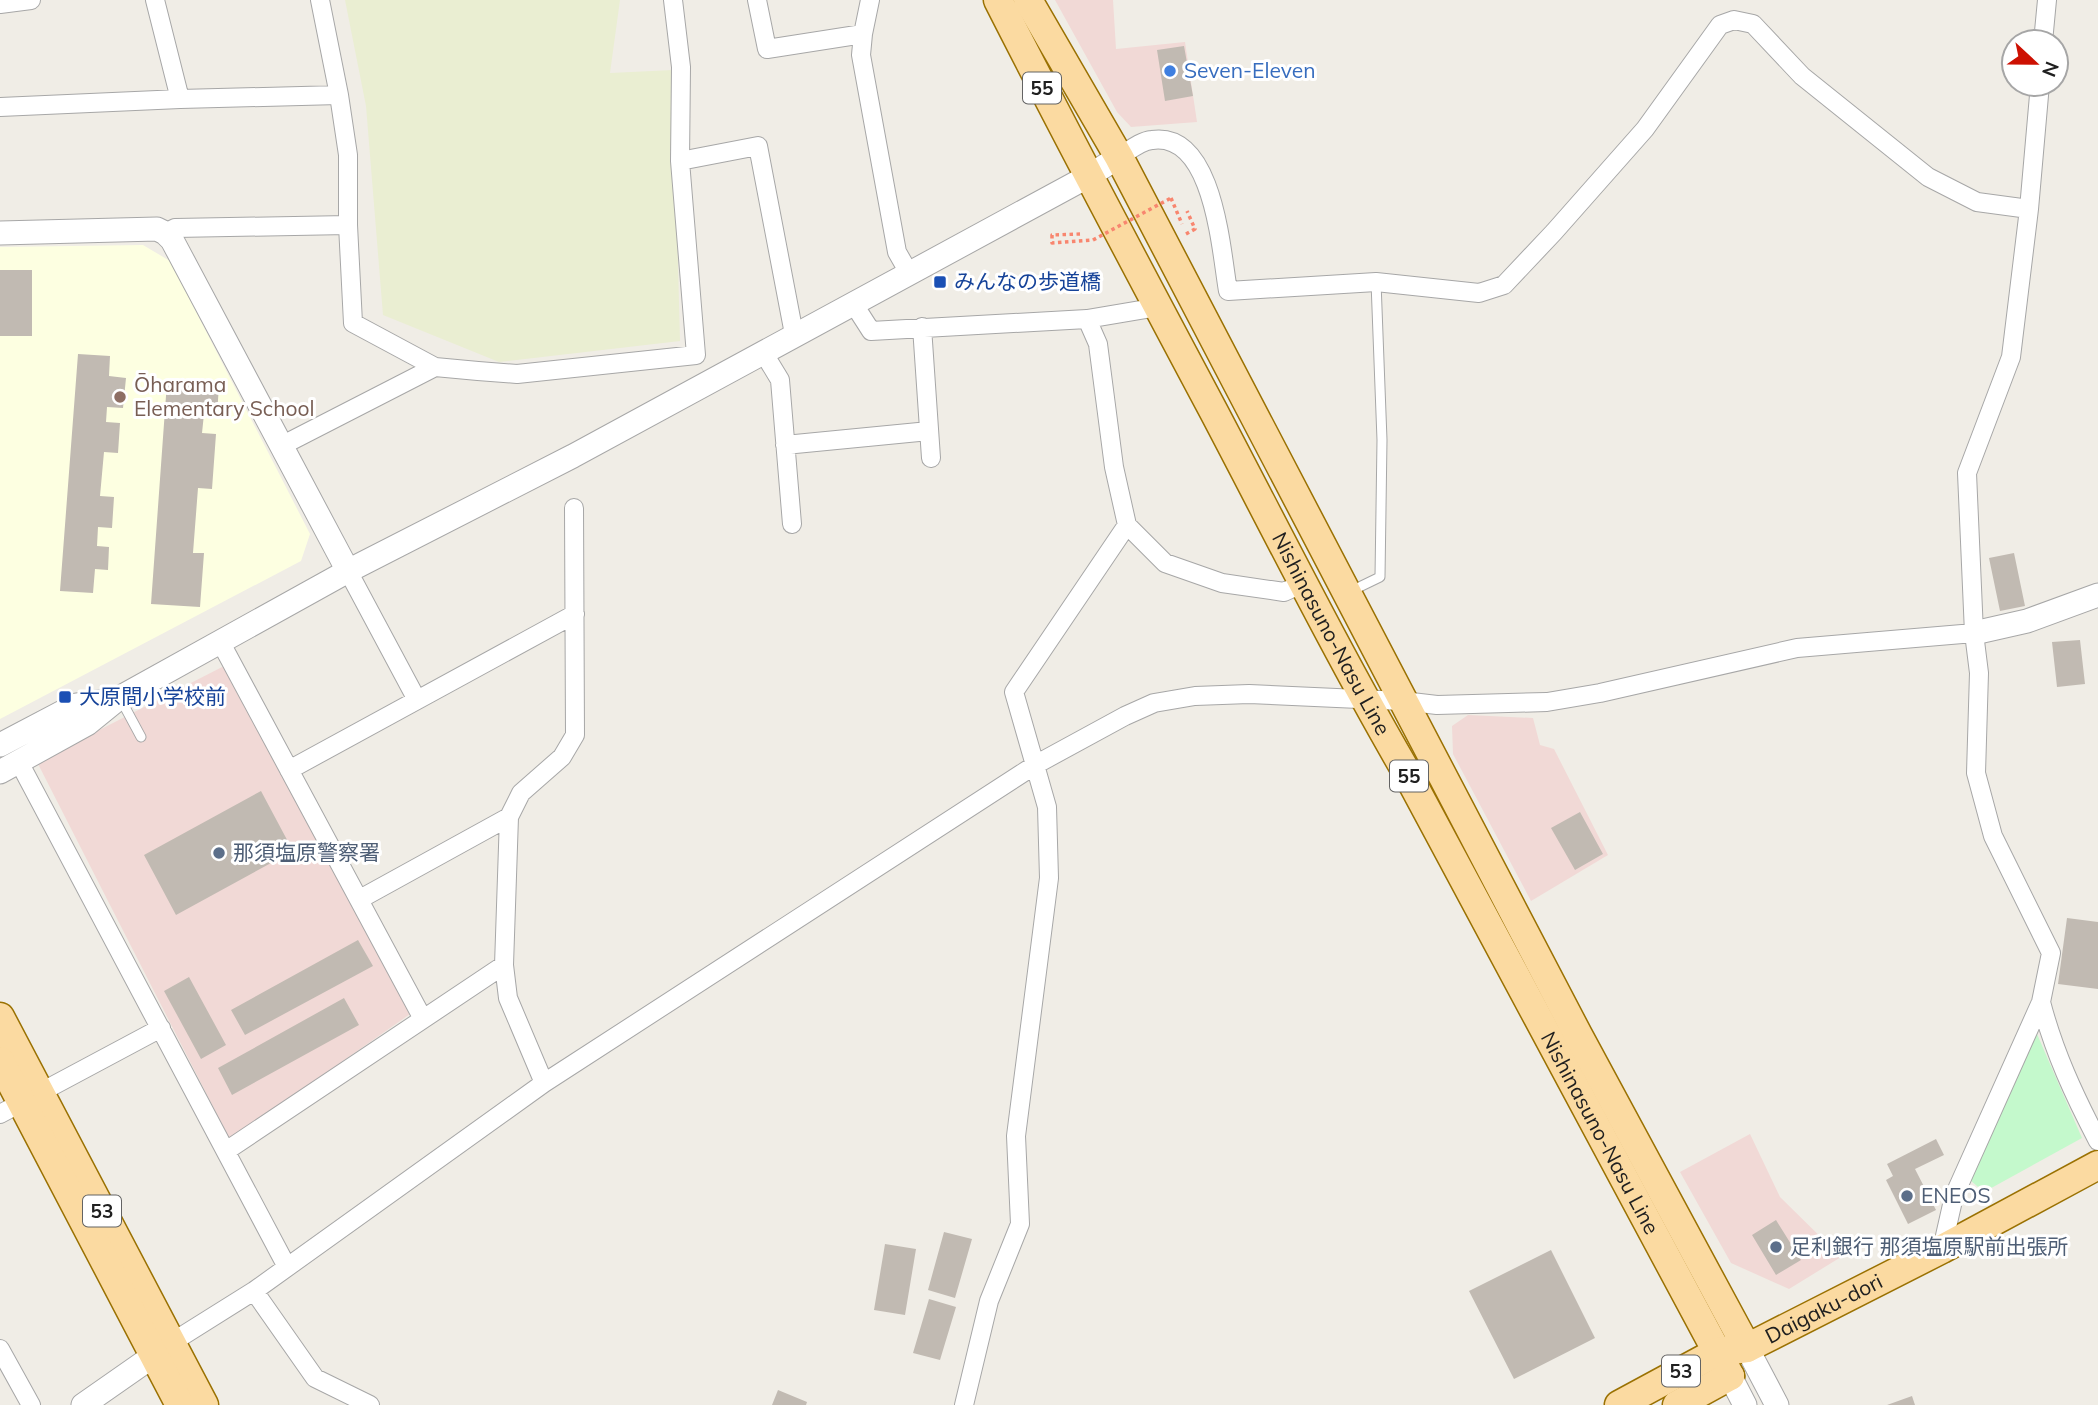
<svg xmlns="http://www.w3.org/2000/svg" width="2098" height="1405" viewBox="0 0 2098 1405" font-family="Mulish,'Noto Sans JP',sans-serif">
	<style>
		.commercial { fill: #f1d9d6 }
		.education { fill: #fdffe1 }
		.farmland { fill: #eaeed2 }
		.park { fill: #c4f9cc }
		.building { fill: #c1bab2 }
		.lines { fill: none; stroke-linecap: round; stroke-linejoin: round }
		.service-casing { stroke: #a7a7a7; stroke-width: 11 }
		.minor-casing { stroke: #a7a7a7; stroke-width: 20 }
		.tertiary-casing { stroke: #a7a7a7; stroke-width: 25 }
		.primary-casing { stroke: #9a7102; stroke-width: 31 }
		.path { stroke: #f8866f; stroke-width: 3.5; stroke-dasharray: 3.5 3.5; stroke-linecap: butt }
		.service { stroke: #fff; stroke-width: 9 }
		.minor { stroke: #fff; stroke-width: 18 }
		.tertiary { stroke: #fff; stroke-width: 23 }
		.primary { stroke: #fbdaa1; stroke-width: 28 }
		.path-bridge { stroke: #f8866f; stroke-width: 3.5; stroke-dasharray: 3.5 3.5; stroke-linecap: butt }
		.shop-dot { fill: #3f7fe0; stroke: #fff; stroke-width: 2.5 }
		.transit-dot { fill: #1a4fb4; stroke: #fff; stroke-width: 2.5 }
		.education-dot { fill: #8d6e63; stroke: #fff; stroke-width: 2.5 }
		.service-dot { fill: #5c6f8a; stroke: #fff; stroke-width: 2.5 }
		.labels { text-anchor: middle; stroke-width: 6; stroke-linejoin: round; paint-order: stroke }
		.shield { fill: #fff; stroke: #636363; stroke-width: 2 }
		.shield-label { font-size: 19px; font-weight: bold; fill: #202020 }
		.shop-label { font-size: 21px; fill: #366cbe; stroke: #fff; text-anchor: start }
		.transit-label { font-size: 21px; fill: #164399; stroke: #fff; text-anchor: start }
		.education-label { font-size: 21px; fill: #785e54; stroke: #fff; text-anchor: start }
		.street-label { font-size: 21px; fill: #202020; stroke: #fff }
		.service-label { font-size: 21px; fill: #4e5e75; stroke: #fff; text-anchor: start }
	</style>
	<rect width="100%" height="100%" fill="#f0ede6"/>
	<path class="commercial" d="M 1055,0 L 1113,0 L 1116,49 L 1185,42 L 1197,122 L 1131,127 L 1117,112 Z
		M 224,666 L 413,1012 L 230,1140 L 37,762 Z
		M 1468,715 L 1533,718 L 1540,745 L 1554,749 L 1608,855 L 1531,901 L 1453,754 L 1452,726 Z
		M 1750,1134 L 1780,1197 L 1841,1257 L 1789,1289 L 1731,1263 L 1680,1172 Z"/>
	<path class="education" d="M 143,245 L 170,261 L 310,534 L 301,561 L 0,719 L 0,247 Z"/>
	<path class="farmland" d="M 345,0 L 620,0 L 610,73 L 673,70 L 680,341 L 499,362 L 383,315 L 366,106 Z"/>
	<path class="park" d="M 2034,1027 L 2082,1138 L 1984,1192 L 1970,1180 Z"/>
	<path class="building" d="M 1184,46 L 1193,96 L 1165,101 L 1157,50 Z
		M 0,270 L 32,270 L 32,336 L 0,336 Z
		M 78,354 L 110,356 L 109,376 L 126,378 L 123,408 L 107,407 L 106,422 L 120,423 L 118,453 L 104,452 L 100,496 L 114,497 L 112,528 L 98,527 L 97,546 L 109,547 L 108,570 L 95,569 L 93,593 L 60,591 Z
		M 167,382 L 219,385 L 217,415 L 204,414 L 202,433 L 216,434 L 212,489 L 198,488 L 193,553 L 204,553 L 200,607 L 151,604 Z
		M 2014,553 L 2025,606 L 2000,611 L 1989,558 Z
		M 2080,640 L 2085,684 L 2057,687 L 2052,642 Z
		M 261,791 L 293,851 L 176,915 L 144,855 Z
		M 1580,812 L 1603,854 L 1575,870 L 1551,828 Z
		M 2067,918 L 2098,922 L 2098,989 L 2058,984 Z
		M 358,940 L 373,966 L 245,1035 L 231,1010 Z
		M 189,977 L 226,1045 L 201,1059 L 164,991 Z
		M 344,998 L 359,1025 L 232,1095 L 218,1068 Z
		M 1936,1139 L 1944,1155 L 1915,1169 L 1936,1210 L 1908,1224 L 1886,1180 L 1893,1176 L 1887,1164 Z
		M 1776,1220 L 1801,1260 L 1776,1275 L 1752,1235 Z
		M 944,1232 L 972,1239 L 955,1298 L 928,1290 Z
		M 885,1244 L 916,1249 L 905,1315 L 874,1310 Z
		M 1551,1250 L 1595,1338 L 1514,1379 L 1469,1291 Z
		M 929,1299 L 956,1307 L 940,1360 L 913,1353 Z
		M 778,1390 L 807,1402 L 806,1405 L 772,1405 Z
		M 1912,1396 L 1915,1405 L 1887,1405 Z"/>
	<g class="lines">
		<g class="service-casing">
			<path id="service" d="M 1349,592 L 1380,577 L 1382,440 L 1376,282
				M 120,698 L 141,737"/>
		</g>
		<g class="minor-casing">
			<path id="minor" d="M 155,0 L 180,99
				M 320,0 L 339,95 L 348,155 L 348,225 L 353,323 L 435,367 L 478,371 L 517,374 L 696,355 L 680,161 L 681,67 L 673,0
				M 757,0 L 767,49 L 863,34 L 870,0
				M 0,4 L 31,0
				M 863,34 L 861,55 L 897,252 L 909,273
				M 2043,42 L 2047,0
				M 0,107 L 180,99 L 339,95
				M 1119,157 C 1129,151 1140,141 1152,140 C 1214,131 1221,251 1228,291 L 1376,282 L 1479,293 L 1504,285 L 1554,232 L 1645,129 L 1720,25 L 1734,20 L 1753,24 L 1802,76 L 1928,177 L 1977,202 L 2029,209
				M 680,161 L 758,146 L 794,334
				M 165,233 L 175,228 L 348,225
				M 853,303 L 871,331 L 1087,319 L 1158,307
				M 922,327 L 931,458
				M 763,352 L 780,380 L 792,524
				M 785,445 L 929,431
				M 281,446 L 435,367
				M 1127,525 L 1165,563 L 1222,583 L 1284,592 L 1304,583
				M 348,571 L 417,700
				M 221,643 L 423,1019
				M 19,762 L 287,1267
				M 289,770 L 575,614
				M 360,899 L 509,817
				M 2041,1002 C 2054,1052 2074,1095 2098,1141
				M 544,1083 L 508,998 L 504,965 L 509,817 L 521,793 L 562,757 L 575,735 L 574,508
				M 0,1114 L 161,1028
				M 226,1151 L 504,965
				M 1942,1249 L 1954,1196 L 2041,1002 L 2051,953 L 1993,836 L 1976,773 L 1979,673 L 1974,633 L 1967,473 L 2011,357 L 2029,209 L 2040,84
				M 254,1291 L 315,1378 L 370,1405
				M 171,1343 L 254,1291 L 544,1083 L 1035,765 L 1125,716 L 1154,703 L 1195,696 L 1249,694 L 1403,701 L 1437,705 L 1547,702 L 1600,693 L 1797,648 L 1974,633
				M 0,1349 L 31,1405
				M 964,1405 L 989,1301 L 1020,1224 L 1016,1136 L 1049,878 L 1047,807 L 1014,692 L 1127,525 L 1114,467 L 1098,344 L 1087,319"/>
		</g>
		<g class="tertiary-casing">
			<path id="tertiary" d="M 0,233 L 157,229 L 165,233 L 172,240 L 348,571
				M 1974,633 L 2027,621 L 2098,595
				M 0,745 L 76,705 L 116,699
				M 0,772 L 87,724 L 119,698 L 348,571 L 573,456 L 1087,177 L 1119,157
				M 1747,1348 L 1777,1405
				M 1730,1376 L 1745,1405
				M 83,1405 L 166,1347"/>
		</g>
		<g class="primary-casing">
			<g id="primary">
				<path id="s1" d="M 998,0 C 1068,138 1141,275 1214,412 C 1276,530 1336,650 1403,766 L 1730,1376"/>
				<path d="M 1028,0 L 1119,157 L 1578,1035 L 1747,1348"/>
				<path d="M 0,1017 L 204,1405"/>
				<path d="M 0,1061 L 180,1405"/>
				<path id="s2" d="M 1619,1405 L 1717,1352 L 1747,1348 L 1942,1249 L 2098,1165"/>
				<path d="M 1677,1405 L 1730,1376"/>
			</g>
		</g>
		<path class="path" d="M 1171,198 L 1182,224
			M 1080,234 L 1052,235 L 1052,243 L 1093,240
			M 1186,234 L 1195,229 L 1187,211"/>
		<use href="#service" class="service"/>
		<use href="#minor" class="minor"/>
		<use href="#tertiary" class="tertiary"/>
		<use href="#primary" class="primary"/>
		<path class="path-bridge" d="M 1093,240 L 1171,198"/>
	</g>
	<circle class="shop-dot" cx="1170" cy="71" r="7"/>
	<g class="transit-dot">
		<rect x="933" y="275" width="14" height="14" rx="3.5"/>
		<rect x="58" y="690" width="14" height="14" rx="3.5"/>
	</g>
	<circle class="education-dot" cx="120" cy="397" r="7"/>
	<g class="service-dot">
		<circle cx="219" cy="853" r="7"/>
		<circle cx="1907" cy="1196" r="7"/>
		<circle cx="1776" cy="1247" r="7"/>
	</g>
	<g class="labels">
		<g class="shield">
			<rect x="1023" y="72.5" width="38" height="31" rx="5"/>
			<rect x="1390" y="760.5" width="38" height="31" rx="5"/>
			<rect x="83" y="1195.5" width="38" height="31" rx="5"/>
			<rect x="1662" y="1355.5" width="38" height="31" rx="5"/>
		</g>
		<g class="shield-label">
			<text x="1042" y="95">55</text>
			<text x="1409" y="783">55</text>
			<text x="102" y="1218">53</text>
			<text x="1681" y="1378">53</text>
		</g>
		<g class="shop-label">
			<text x="1184" y="78">Seven-Eleven</text>
		</g>
		<g class="transit-label">
			<text x="954" y="289">みんなの歩道橋</text>
			<text x="79" y="704">大原間小学校前</text>
		</g>
		<g class="education-label">
			<text x="134" y="392">Ōharama<tspan x="134" dy="24">Elementary School</tspan></text>
		</g>
		<g class="street-label">
			<text dy="7" stroke="none"><textPath href="#s1" startOffset="716">Nishinasuno-Nasu Line</textPath></text>
			<text dy="7" stroke="none"><textPath href="#s1" startOffset="1283">Nishinasuno-Nasu Line</textPath></text>
			<text dy="7" stroke="none"><textPath href="#s2" startOffset="228">Daigaku-dori</textPath></text>
		</g>
		<g class="service-label">
			<text x="233" y="860">那須塩原警察署</text>
			<text x="1921" y="1203">ENEOS</text>
			<text x="1790" y="1254">足利銀行 那須塩原駅前出張所</text>
		</g>
	</g>
	<g transform="translate(2035 63) rotate(112)"><circle r="33" fill="#ffffff" stroke="#a6a6a6" stroke-width="2"/>
	<path d="M0-5L12 26L0 18L-12 26Z" fill="#cd1002"/>
	<text y="-10" font-size="19" font-weight="bold" text-anchor="middle" fill="#202020">N</text>
	</g>
</svg>
